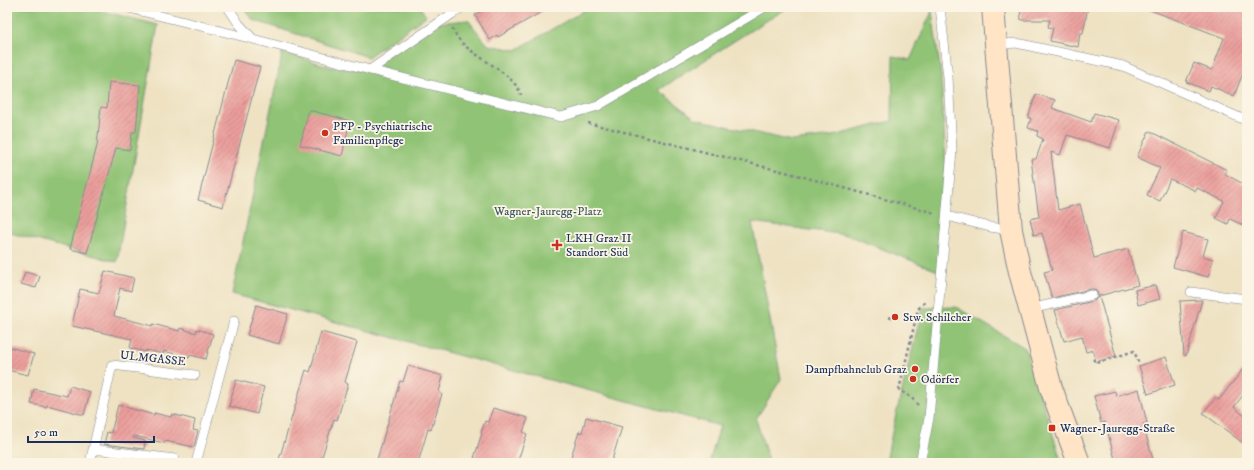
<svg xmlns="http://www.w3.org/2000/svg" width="1254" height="470" viewBox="0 0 1254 470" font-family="'IM FELL DW Pica',serif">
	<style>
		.green { fill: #90c374; stroke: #567969 }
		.building { fill: url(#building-hatch) }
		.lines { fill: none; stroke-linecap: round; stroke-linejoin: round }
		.service-casing { stroke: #848890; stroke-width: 10 }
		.secondary-casing { stroke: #848890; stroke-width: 24 }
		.path { stroke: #848890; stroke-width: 2.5; stroke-dasharray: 3 3; stroke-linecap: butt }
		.service { stroke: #fff; stroke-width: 9 }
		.secondary { stroke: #ffe4c6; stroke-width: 22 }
		.poi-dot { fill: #c8321e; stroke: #fcf5e5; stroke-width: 1.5 }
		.labels { text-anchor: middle; stroke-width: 3.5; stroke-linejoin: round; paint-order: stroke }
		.poi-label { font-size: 12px; fill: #1b2f5e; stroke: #fcf5e5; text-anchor: start }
		.park-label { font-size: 12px; fill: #3e5b65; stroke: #fcf5e5 }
		.street-label { font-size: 12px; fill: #1b2f5e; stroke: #fcf5e5 }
	</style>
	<defs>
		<pattern id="building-hatch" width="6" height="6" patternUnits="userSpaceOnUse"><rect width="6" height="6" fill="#eb9e9b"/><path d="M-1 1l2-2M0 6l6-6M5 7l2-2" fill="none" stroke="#be8182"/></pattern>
	</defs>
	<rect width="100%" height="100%" fill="#fcf5e5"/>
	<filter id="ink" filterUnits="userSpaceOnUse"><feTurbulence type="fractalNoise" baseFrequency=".025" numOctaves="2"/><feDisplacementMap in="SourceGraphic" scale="8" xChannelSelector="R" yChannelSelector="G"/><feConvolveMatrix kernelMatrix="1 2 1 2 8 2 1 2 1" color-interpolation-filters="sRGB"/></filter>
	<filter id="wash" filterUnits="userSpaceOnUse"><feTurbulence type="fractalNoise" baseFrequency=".012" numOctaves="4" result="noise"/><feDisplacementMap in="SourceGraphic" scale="16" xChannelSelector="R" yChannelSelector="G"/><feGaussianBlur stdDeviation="0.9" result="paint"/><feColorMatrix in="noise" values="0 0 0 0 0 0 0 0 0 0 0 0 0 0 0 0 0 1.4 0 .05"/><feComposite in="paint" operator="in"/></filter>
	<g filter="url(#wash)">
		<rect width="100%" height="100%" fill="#eee2c2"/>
		<path class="green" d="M 7,7 L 86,7 L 158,25 L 117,262 L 7,232 Z
			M 243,7 L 420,7 L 426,16 L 368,57 L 253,20 Z
			M 590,7 L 789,7 C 745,33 702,62 659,90 L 696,119 L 792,141 L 833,136 L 892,121 L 893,56 L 910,60 L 932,11 L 941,75 L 946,168 L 938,271 L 847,235 L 752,222 L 781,379 L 756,419 L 769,463 L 709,463 L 720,426 L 232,294 L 280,65 L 282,52 L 331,67 L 370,70 L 426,24 L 468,20 L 488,45 L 516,50 Z
			M 956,307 L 1025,348 L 1062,463 L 886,463 C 895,411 911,360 922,308 Z"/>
		<g id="blocks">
			<path class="building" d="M 489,7 L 550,7 L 498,37 L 497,35 L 490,40 L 475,15 Z
				M 1020,7 L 1088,7 L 1083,33 L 1080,33 L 1078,47 L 1050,41 L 1053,28 L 1048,27 L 1050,20 L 1021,20 Z
				M 1145,7 L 1247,7 L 1247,63 L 1234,96 L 1211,86 L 1209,91 L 1186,82 L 1194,63 L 1212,70 L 1224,38 L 1145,8 Z
				M 234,60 L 260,67 L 223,207 L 198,200 Z
				M 109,82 L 140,85 L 136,132 L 132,132 L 130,150 L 116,148 L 87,253 L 70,249 L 97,146 L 101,107 L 107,108 Z
				M 1036,94 L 1055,100 L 1052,108 L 1091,122 L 1094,113 L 1119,120 L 1110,148 L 1067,135 L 1060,155 L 1051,152 L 1058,210 L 1080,204 L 1094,258 L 1128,249 L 1138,285 L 1099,296 L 1116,356 L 1096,362 L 1093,350 L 1086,352 L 1082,336 L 1064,341 L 1055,310 L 1094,301 L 1098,297 L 1098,293 L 1094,289 L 1091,289 L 1052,298 L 1044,272 L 1052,270 L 1042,233 L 1034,235 L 1030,219 L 1039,217 L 1031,159 L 1036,159 L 1043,139 L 1037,136 L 1038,131 L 1028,128 L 1031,118 L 1028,118 Z
				M 309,110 L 350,121 L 342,156 L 300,145 Z
				M 1149,131 L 1227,170 L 1225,174 L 1247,186 L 1247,227 L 1230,219 L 1228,224 L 1216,218 L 1224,201 L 1197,188 L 1196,191 L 1170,179 L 1160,201 L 1147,195 L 1160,168 L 1137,157 Z
				M 1183,232 L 1208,239 L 1203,256 L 1213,259 L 1208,277 L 1173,267 Z
				M 105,271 L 134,278 L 131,291 L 120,288 L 114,316 L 153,326 L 153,324 L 179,331 L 180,328 L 196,333 L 197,329 L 213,334 L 206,359 L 190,355 L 189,358 L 164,351 L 163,354 L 146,350 L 146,352 L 130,348 L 132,339 L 72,326 L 80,289 L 99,293 Z
				M 25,272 L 40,276 L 36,288 L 21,284 Z
				M 1156,285 L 1160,299 L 1138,305 L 1135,290 Z
				M 1202,300 L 1186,356 L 1184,355 L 1180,301 Z
				M 256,305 L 288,314 L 279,344 L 247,335 Z
				M 321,332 L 357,342 L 345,382 L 348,384 L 337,420 L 334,419 L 320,463 L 278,463 L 306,370 L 310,372 Z
				M 9,347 L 34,354 L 28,375 L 7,370 L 7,355 Z
				M 1166,357 L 1175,385 L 1148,394 L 1139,366 Z
				M 1247,364 L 1247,390 L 1234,407 L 1247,418 L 1247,446 L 1203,413 L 1216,397 L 1219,400 Z
				M 408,366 L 443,376 L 439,392 L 442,394 L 431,430 L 428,429 L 418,463 L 376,463 L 400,381 L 403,382 Z
				M 236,380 L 264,387 L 257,414 L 229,406 Z
				M 70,386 L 90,392 L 84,415 L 47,405 L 47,407 L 31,404 L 34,389 L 67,396 Z
				M 1139,389 L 1147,423 L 1143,424 L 1154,463 L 1116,463 L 1105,422 L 1101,423 L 1094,396 L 1115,391 L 1116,396 Z
				M 118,405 L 154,415 L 154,413 L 171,417 L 172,414 L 195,420 L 193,430 L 198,431 L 194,447 L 165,441 L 164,443 L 134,436 L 133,438 L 145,441 L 144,449 L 104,444 L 107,432 L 111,433 Z
				M 493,408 L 528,418 L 523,432 L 527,434 L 517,463 L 476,463 L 477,459 L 474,458 L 482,433 L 481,433 L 485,421 L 488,422 Z
				M 586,417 L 622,427 L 611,463 L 569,463 L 579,432 L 582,433 Z
				M 105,457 L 116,458 L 115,462 L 105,459 Z"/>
		</g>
	</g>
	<g filter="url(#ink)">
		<use href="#blocks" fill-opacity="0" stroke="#848890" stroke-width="1"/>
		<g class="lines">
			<g class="service-casing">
				<path id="service" d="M 125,7 L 253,39
					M 228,7 L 239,24 L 253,39 L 370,70 L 561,117 L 598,106 L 765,7
					M 996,45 L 1016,43 L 1123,66 L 1247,121
					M 370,70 L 462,7
					M 947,216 L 990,227 L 1011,230
					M 1191,292 L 1247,299
					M 1030,309 L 1092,295
					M 93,449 L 175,459
					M 90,463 L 112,365 L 195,375
					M 196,463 L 234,321
					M 920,463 L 929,418 L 952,150 L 948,77 L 940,7"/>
			</g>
			<g class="secondary-casing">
				<path id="secondary" d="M 993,7 L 1011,230 L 1020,272 L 1051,388 L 1079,463"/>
			</g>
			<path class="path" d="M 452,28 C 455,33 458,39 462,43 C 478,59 515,74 521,95
				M 588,123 L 793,174 L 935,213
				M 890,319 L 891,315 L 892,315
				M 1093,359 L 1097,363 L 1134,351 L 1140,366
				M 918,405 L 911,397 L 899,390 L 918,309 L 926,301"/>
			<use href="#service" class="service"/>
			<use href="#secondary" class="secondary"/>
		</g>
	</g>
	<g class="poi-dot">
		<circle cx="325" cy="133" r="4"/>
		<path d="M555 239h4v4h4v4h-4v4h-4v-4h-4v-4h4z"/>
		<circle cx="895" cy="317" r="4"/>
		<circle cx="915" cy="369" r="4"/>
		<circle cx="913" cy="379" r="4"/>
		<rect x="1048" y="424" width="8" height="8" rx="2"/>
	</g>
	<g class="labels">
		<g class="poi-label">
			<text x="333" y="130">PFP - Psychiatrische<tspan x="333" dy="14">Familienpflege</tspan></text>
			<text x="566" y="242">LKH Graz II<tspan x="566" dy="14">Standort Süd</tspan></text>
			<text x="903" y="321">Stw. Schilcher</text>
			<text x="907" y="373" text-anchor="end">Dampfbahnclub Graz</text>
			<text x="921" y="383">Odörfer</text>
			<text x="1060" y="432">Wagner-Jauregg-Straße</text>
		</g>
		<g class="park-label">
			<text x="548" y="215">Wagner-Jauregg-Platz</text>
		</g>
		<g class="street-label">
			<text transform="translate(153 358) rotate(6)" y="4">ULMGASSE</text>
		</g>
	</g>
	<rect width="1254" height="470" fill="none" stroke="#fcf5e5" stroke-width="24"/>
	<path d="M28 436v6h126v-6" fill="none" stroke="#1b2f5e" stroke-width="2"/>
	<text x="34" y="436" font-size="12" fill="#1b2f5e" stroke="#fcf5e5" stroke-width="3" paint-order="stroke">50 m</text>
</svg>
